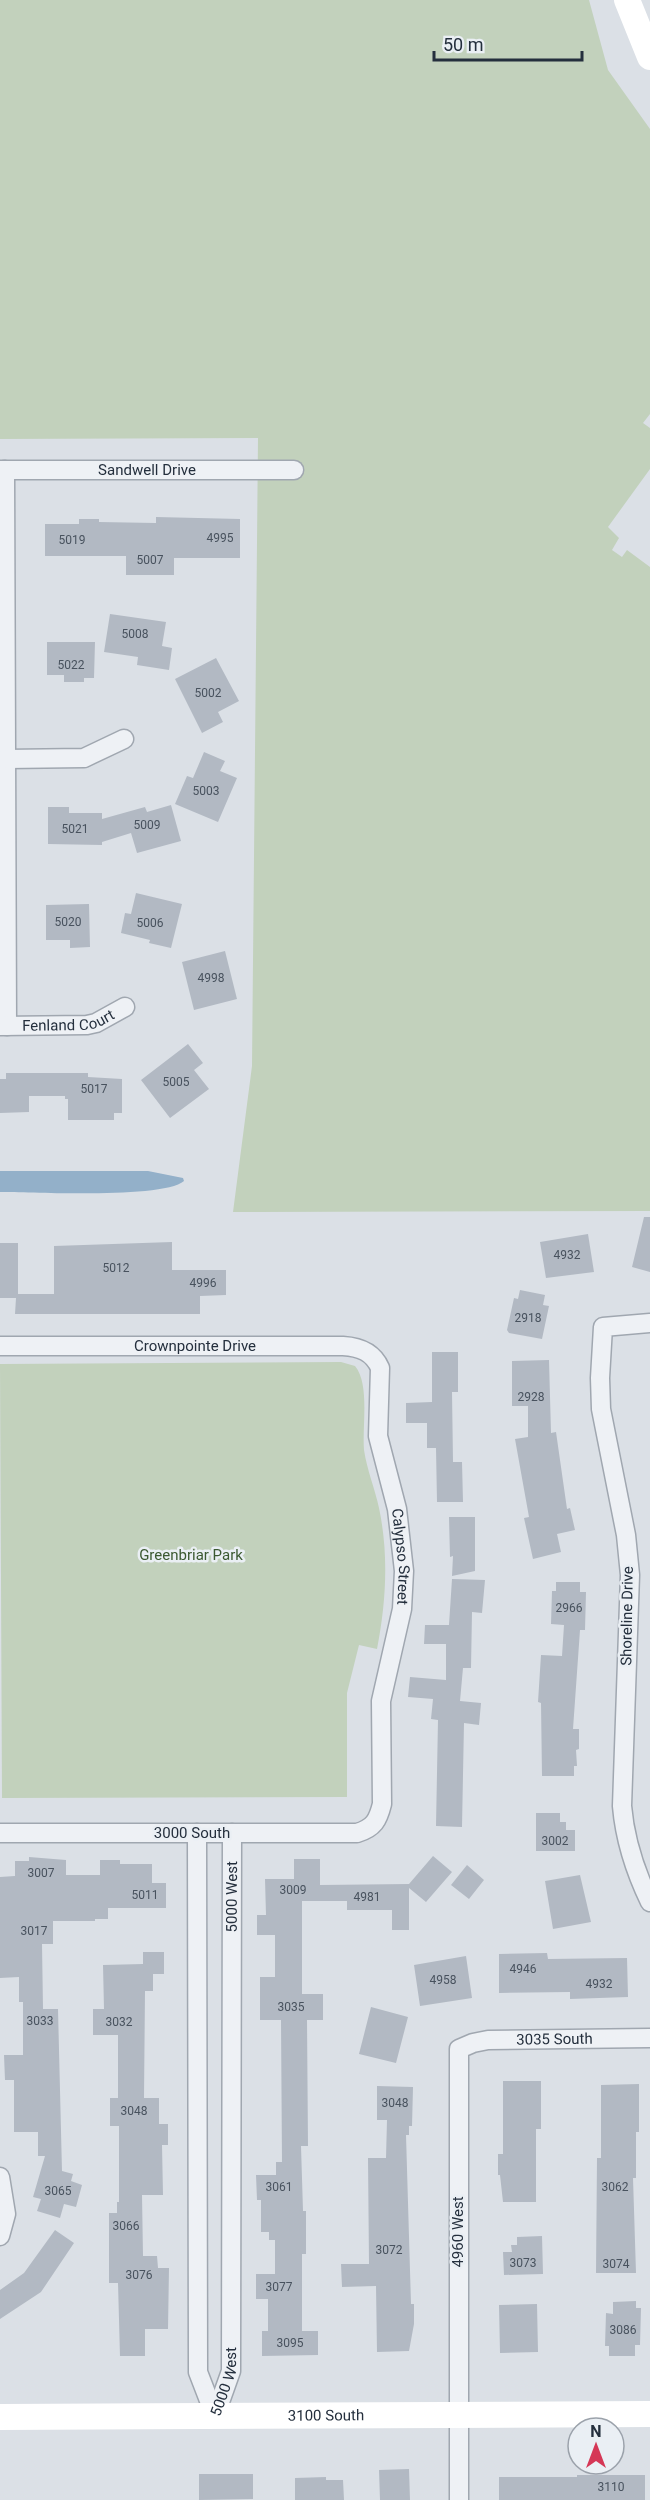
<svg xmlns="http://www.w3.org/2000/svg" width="650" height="2500" viewBox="0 0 650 2500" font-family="Roboto,sans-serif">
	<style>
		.green { fill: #c2d1bc }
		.water { fill: #93b0c9 }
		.building { fill: #b2b9c3 }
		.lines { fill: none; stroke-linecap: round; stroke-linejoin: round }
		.street-casing { stroke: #a0a7b0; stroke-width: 21 }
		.street { stroke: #eef1f5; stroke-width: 18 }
		.secondary { stroke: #fff; stroke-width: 26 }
		.labels { text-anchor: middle; stroke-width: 5; stroke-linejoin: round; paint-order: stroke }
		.number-label { font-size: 12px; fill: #48525e }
		.street-label { font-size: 15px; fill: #242f3d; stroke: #eaeff4 }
		.park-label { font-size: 15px; fill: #3b5931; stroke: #eaeff4 }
	</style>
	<rect width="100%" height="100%" fill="#dbe0e6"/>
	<path class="green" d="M 0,0 L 589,0 L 608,70 L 650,129 L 650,414 L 643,423 L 650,428 L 650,469 L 608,527 L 619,538 L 612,550 L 622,557 L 627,550 L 650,567 L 650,1211 L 233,1212 L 252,1066 L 258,438 L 0,439 Z
		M 341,1362 L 355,1366 C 370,1384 362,1426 364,1450 C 367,1470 375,1489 379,1508 C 389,1555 386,1603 377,1649 L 359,1645 L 347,1693 L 347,1797 L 2,1798 L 0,1364 Z"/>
	<path class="water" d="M 0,1171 L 148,1171 L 183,1178 L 184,1181 C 163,1199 34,1192 0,1192 Z"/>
	<path class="building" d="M 156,517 L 240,519 L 240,558 L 174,558 L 174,575 L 126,575 L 126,556 L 45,556 L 45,524 L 79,524 L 79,519 L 99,519 L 99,522 L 156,523 Z
		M 110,614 L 166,622 L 162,646 L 172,648 L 169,670 L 137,665 L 138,657 L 104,652 Z
		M 47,642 L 95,642 L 94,678 L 84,678 L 84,682 L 64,682 L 64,675 L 47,675 Z
		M 216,658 L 239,701 L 218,712 L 223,722 L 202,733 L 175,679 Z
		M 204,752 L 225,761 L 220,771 L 237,778 L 218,822 L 175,804 L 187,776 L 193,778 Z
		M 171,805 L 181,841 L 137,853 L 131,833 L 102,842 L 102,845 L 48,844 L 48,807 L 69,807 L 69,813 L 102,813 L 102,819 L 145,807 L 147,812 Z
		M 136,893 L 182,904 L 171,948 L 149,943 L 150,940 L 121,933 L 125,913 L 131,914 Z
		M 89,904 L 90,947 L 70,948 L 70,940 L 46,940 L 46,905 Z
		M 225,951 L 237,999 L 194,1010 L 182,962 Z
		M 188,1044 L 203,1063 L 194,1070 L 209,1089 L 170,1118 L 141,1080 Z
		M 6,1073 L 88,1073 L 88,1077 L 122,1079 L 122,1113 L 114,1113 L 114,1120 L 68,1120 L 68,1099 L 65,1099 L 65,1096 L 29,1096 L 29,1112 L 0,1113 L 0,1079 L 6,1079 Z
		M 644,1217 L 650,1217 L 650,1272 L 632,1267 Z
		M 588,1234 L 594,1272 L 546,1278 L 540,1242 Z
		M 172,1242 L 172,1270 L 226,1270 L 226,1295 L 200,1296 L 200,1314 L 15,1314 L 16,1298 L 0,1298 L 0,1243 L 18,1243 L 18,1294 L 54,1294 L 54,1246 Z
		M 520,1290 L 545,1295 L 543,1305 L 549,1306 L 542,1339 L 509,1333 L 507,1330 L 514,1298 L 518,1299 Z
		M 432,1352 L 458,1352 L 458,1392 L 452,1392 L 453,1462 L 462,1462 L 463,1502 L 437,1502 L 436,1448 L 427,1448 L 427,1423 L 406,1423 L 406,1403 L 432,1402 Z
		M 549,1360 L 551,1433 L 556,1432 L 567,1509 L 570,1508 L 575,1530 L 557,1534 L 561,1552 L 533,1559 L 524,1518 L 529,1517 L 515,1439 L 528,1437 L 528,1406 L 512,1406 L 512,1361 Z
		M 449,1517 L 475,1517 L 475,1571 L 452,1576 L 453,1556 L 450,1557 Z
		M 452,1579 L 485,1580 L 482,1613 L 472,1612 L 471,1668 L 463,1668 L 460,1701 L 481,1703 L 479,1725 L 464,1723 L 462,1827 L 436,1826 L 438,1720 L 431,1719 L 433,1699 L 408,1697 L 410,1677 L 446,1680 L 446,1644 L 424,1644 L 425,1625 L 449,1625 Z
		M 556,1582 L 580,1582 L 580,1592 L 586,1592 L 585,1630 L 580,1630 L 573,1729 L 579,1729 L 579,1749 L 576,1750 L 577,1766 L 574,1766 L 574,1776 L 542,1776 L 541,1703 L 538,1702 L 541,1655 L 562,1656 L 564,1625 L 551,1624 L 552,1591 L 556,1591 Z
		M 536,1813 L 560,1813 L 560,1822 L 566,1822 L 566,1830 L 575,1830 L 575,1851 L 536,1851 Z
		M 433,1856 L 452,1872 L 426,1902 L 409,1888 L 409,1930 L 392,1930 L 392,1910 L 347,1910 L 347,1901 L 302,1901 L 302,1994 L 323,1994 L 323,2020 L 307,2020 L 308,2146 L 301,2146 L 303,2211 L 306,2211 L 306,2254 L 302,2254 L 302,2331 L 318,2331 L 318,2355 L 262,2356 L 262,2331 L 268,2331 L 268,2299 L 256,2299 L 256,2274 L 275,2274 L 275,2240 L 269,2240 L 269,2232 L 261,2232 L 261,2200 L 257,2200 L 256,2175 L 276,2175 L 276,2162 L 282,2162 L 281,2020 L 260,2020 L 260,1977 L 275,1977 L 275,1935 L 257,1935 L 257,1915 L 266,1915 L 265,1879 L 294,1879 L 294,1859 L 320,1859 L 320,1885 L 409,1884 Z
		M 29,1857 L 66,1860 L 66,1875 L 100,1875 L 100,1860 L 120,1860 L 120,1864 L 152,1864 L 152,1883 L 166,1883 L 166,1908 L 108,1908 L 108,1919 L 95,1919 L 95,1921 L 53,1921 L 53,1944 L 42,1944 L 43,2009 L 58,2009 L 62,2171 L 73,2174 L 71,2181 L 82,2185 L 76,2207 L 64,2204 L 60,2218 L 37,2211 L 41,2199 L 33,2197 L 45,2156 L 38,2156 L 38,2132 L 14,2132 L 14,2080 L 5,2080 L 4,2055 L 23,2055 L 23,2002 L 19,2002 L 19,1977 L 0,1978 L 0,1877 L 15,1876 L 15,1861 L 29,1861 Z
		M 467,1865 L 484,1880 L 469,1899 L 451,1885 Z
		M 580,1875 L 591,1922 L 553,1929 L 545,1881 Z
		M 143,1952 L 164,1952 L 164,1974 L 153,1974 L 153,1991 L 145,1991 L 144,2098 L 159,2098 L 159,2124 L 168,2124 L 168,2145 L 162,2145 L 163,2195 L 142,2195 L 143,2256 L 157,2256 L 158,2268 L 169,2268 L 168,2329 L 145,2329 L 145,2356 L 120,2356 L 118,2283 L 109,2283 L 109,2213 L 117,2213 L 117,2202 L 119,2202 L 119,2126 L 110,2126 L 110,2098 L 118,2098 L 118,2035 L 93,2035 L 93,2009 L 104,2009 L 103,1965 L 143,1964 Z
		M 547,1953 L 548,1959 L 627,1958 L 628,1997 L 570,1999 L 570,1992 L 499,1993 L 499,1954 Z
		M 466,1956 L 472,1998 L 420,2006 L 414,1965 Z
		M 371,2007 L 408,2017 L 396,2063 L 359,2054 Z
		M 503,2081 L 541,2081 L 541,2129 L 536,2129 L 536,2202 L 503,2202 L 500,2175 L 498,2175 L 498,2154 L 503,2154 Z
		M 639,2084 L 639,2132 L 636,2132 L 636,2178 L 633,2178 L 636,2273 L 596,2273 L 597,2158 L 601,2158 L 601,2085 Z
		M 377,2086 L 413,2087 L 412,2126 L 409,2126 L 409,2135 L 406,2135 L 411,2304 L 414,2304 L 414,2324 L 409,2351 L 377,2352 L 376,2286 L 342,2287 L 341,2264 L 369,2264 L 368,2158 L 386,2158 L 387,2120 L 377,2120 Z
		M 55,2230 L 74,2243 L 41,2292 L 0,2319 L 0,2290 L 24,2273 Z
		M 542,2236 L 543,2274 L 504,2275 L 503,2252 L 512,2252 L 511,2245 L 517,2245 L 517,2237 Z
		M 636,2301 L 636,2308 L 641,2308 L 640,2345 L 635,2345 L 635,2356 L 609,2356 L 609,2346 L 605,2346 L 606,2313 L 613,2314 L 613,2302 Z
		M 537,2304 L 538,2352 L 500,2353 L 499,2305 Z
		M 409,2469 L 410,2500 L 380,2500 L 379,2470 Z
		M 199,2474 L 253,2474 L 253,2499 L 199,2500 Z
		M 577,2475 L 645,2475 L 645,2500 L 499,2500 L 499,2477 L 577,2477 Z
		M 326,2477 L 326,2480 L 343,2480 L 344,2500 L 295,2500 L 295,2478 Z"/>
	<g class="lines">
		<g class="street-casing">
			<g id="street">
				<path id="s1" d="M 0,470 L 294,470"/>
				<path d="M 5,470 L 7,1026"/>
				<path d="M 6,759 L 84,758 L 124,739"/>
				<path id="s2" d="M 0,1026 L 87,1025 L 96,1023 L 125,1007"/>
				<path d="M 650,1323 L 603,1327 L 600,1378 L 601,1409 L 626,1535 L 630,1575 L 622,1806 C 625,1841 635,1871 650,1902"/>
				<path id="s3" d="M 0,1346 L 343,1346 C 360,1347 373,1352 380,1368 L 378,1436 L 397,1509 L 404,1571 L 402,1609 L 381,1701 L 382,1804 C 378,1820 374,1828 357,1833 L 0,1833"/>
				<path d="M 197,1833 L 198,2372 L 215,2416"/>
				<path d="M 0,2177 L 6,2214 L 0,2236"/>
				<path id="s4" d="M 215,2416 L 231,2371 L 232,1833"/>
				<path id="s5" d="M 459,2500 L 459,2049 L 473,2043 L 488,2040 L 650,2038"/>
			</g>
		</g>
		<use href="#street" class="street"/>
		<g class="secondary">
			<path d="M 627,0 L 650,57"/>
			<path id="s6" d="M 0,2417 L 650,2414"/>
		</g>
	</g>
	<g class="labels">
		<g class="number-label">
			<text x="220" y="542">4995</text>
			<text x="72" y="544">5019</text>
			<text x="150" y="564">5007</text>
			<text x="135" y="638">5008</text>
			<text x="71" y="669">5022</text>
			<text x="208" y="697">5002</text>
			<text x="206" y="795">5003</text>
			<text x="147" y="829">5009</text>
			<text x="75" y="833">5021</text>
			<text x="68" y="926">5020</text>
			<text x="150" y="927">5006</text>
			<text x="211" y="982">4998</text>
			<text x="176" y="1086">5005</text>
			<text x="94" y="1093">5017</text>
			<text x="567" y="1259">4932</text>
			<text x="116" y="1272">5012</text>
			<text x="203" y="1287">4996</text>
			<text x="528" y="1322">2918</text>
			<text x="531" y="1401">2928</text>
			<text x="569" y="1612">2966</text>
			<text x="555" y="1845">3002</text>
			<text x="41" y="1877">3007</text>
			<text x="293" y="1894">3009</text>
			<text x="145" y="1899">5011</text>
			<text x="367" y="1901">4981</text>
			<text x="34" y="1935">3017</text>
			<text x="523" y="1973">4946</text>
			<text x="443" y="1984">4958</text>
			<text x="599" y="1988">4932</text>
			<text x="291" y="2011">3035</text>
			<text x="40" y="2025">3033</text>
			<text x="119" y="2026">3032</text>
			<text x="395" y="2107">3048</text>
			<text x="134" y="2115">3048</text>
			<text x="279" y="2191">3061</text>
			<text x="615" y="2191">3062</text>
			<text x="58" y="2195">3065</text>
			<text x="126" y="2230">3066</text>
			<text x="389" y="2254">3072</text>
			<text x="523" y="2267">3073</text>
			<text x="616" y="2268">3074</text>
			<text x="139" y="2279">3076</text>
			<text x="279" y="2291">3077</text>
			<text x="623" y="2334">3086</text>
			<text x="290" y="2347">3095</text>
			<text x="611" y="2491">3110</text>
		</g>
		<g class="street-label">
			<text dy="5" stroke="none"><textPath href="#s1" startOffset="147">Sandwell Drive</textPath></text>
			<text dy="5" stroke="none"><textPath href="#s2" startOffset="69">Fenland Court</textPath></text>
			<text dy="5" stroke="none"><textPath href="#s3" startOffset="195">Crownpointe Drive</textPath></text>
			<text dy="5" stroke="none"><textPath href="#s3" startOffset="580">Calypso Street</textPath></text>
			<text transform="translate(627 1616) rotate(-89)" y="5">Shoreline Drive</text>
			<text x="192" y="1838">3000 South</text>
			<text dy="5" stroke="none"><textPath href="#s4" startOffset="522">5000 West</textPath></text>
			<text dy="5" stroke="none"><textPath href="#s5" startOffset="548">3035 South</textPath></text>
			<text transform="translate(458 2232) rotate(-90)" y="5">4960 West</text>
			<text dy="5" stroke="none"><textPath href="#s4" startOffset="36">5000 West</textPath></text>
			<text dy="5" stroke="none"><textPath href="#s6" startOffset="326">3100 South</textPath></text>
		</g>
		<g class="park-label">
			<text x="191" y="1560">Greenbriar Park</text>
		</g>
	</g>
	<g transform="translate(596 2446)"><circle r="28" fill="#eaeff4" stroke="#9ba2ab" stroke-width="1.5"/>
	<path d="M0-4.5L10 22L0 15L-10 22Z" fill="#d53756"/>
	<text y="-9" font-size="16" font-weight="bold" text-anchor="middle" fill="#242f3d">N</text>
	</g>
	<path d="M434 51v9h148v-9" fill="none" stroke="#242f3d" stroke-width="3"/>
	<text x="443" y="51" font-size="18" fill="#242f3d" stroke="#eaeff4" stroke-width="4.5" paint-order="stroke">50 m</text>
</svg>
